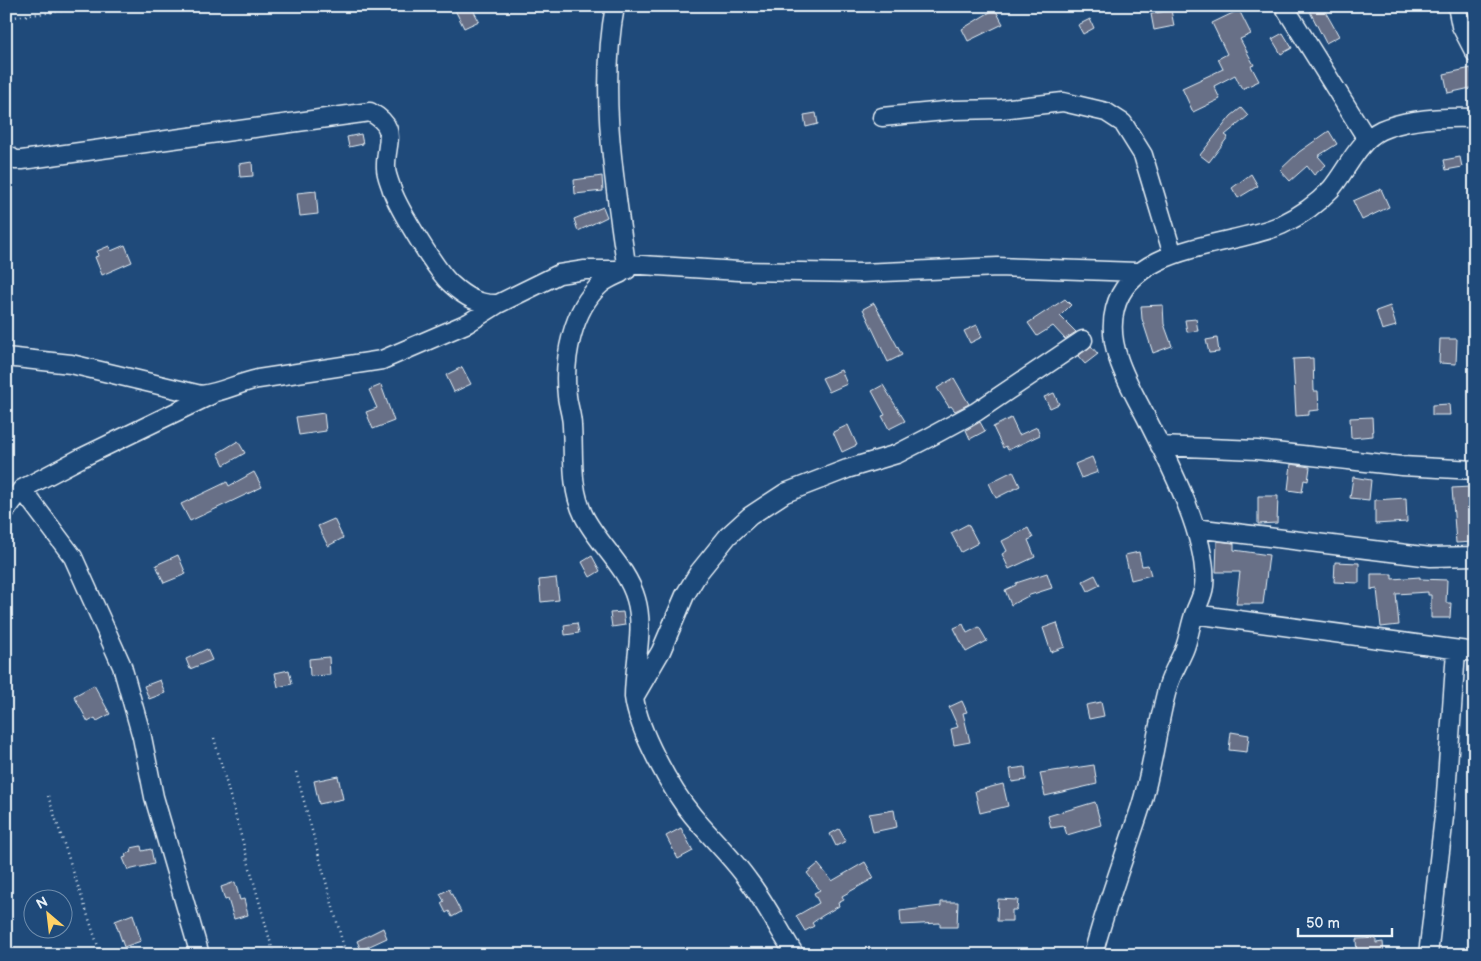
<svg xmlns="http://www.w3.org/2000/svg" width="1481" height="961" viewBox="0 0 1481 961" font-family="'Balsamiq Sans',sans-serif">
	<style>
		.building { fill: #677087; stroke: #e8f1f8 }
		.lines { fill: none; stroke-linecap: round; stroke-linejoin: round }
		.minor-casing { stroke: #e8f1f8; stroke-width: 21 }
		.path { stroke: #e8f1f8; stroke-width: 2.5; stroke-dasharray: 1 4; stroke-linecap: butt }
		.minor { stroke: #1f4a7a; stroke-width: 18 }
	</style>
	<rect width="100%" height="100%" fill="#1f4a7a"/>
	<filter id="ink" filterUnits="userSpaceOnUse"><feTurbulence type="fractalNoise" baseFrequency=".02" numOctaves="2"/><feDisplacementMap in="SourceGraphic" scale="10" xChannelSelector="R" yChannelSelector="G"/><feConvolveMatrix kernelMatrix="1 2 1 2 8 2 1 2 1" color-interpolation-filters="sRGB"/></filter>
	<g filter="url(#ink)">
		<path class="building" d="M 453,6 L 471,6 L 479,21 L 464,28 Z
			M 1307,6 L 1322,6 L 1339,36 L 1326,43 Z
			M 995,9 L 1003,24 L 968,41 L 962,29 Z
			M 1171,10 L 1174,26 L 1154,30 L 1151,14 Z
			M 1239,10 L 1251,34 L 1240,39 L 1254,65 L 1251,66 L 1259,81 L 1242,89 L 1235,75 L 1214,86 L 1220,99 L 1193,112 L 1182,88 L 1223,69 L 1218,59 L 1227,54 L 1212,23 Z
			M 1090,19 L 1094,28 L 1083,34 L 1078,25 Z
			M 1283,33 L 1292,48 L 1281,54 L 1272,39 Z
			M 1471,68 L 1475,87 L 1448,93 L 1444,74 Z
			M 1241,108 L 1248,116 L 1225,135 L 1228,137 L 1209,162 L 1200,155 L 1231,116 Z
			M 816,113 L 818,124 L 806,127 L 804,115 Z
			M 1329,131 L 1337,144 L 1318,156 L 1326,165 L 1314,175 L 1307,166 L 1290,181 L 1280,170 L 1299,152 Z
			M 361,134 L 363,144 L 349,147 L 347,137 Z
			M 1460,157 L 1462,167 L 1446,170 L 1444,160 Z
			M 252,162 L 253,176 L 240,177 L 239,164 Z
			M 1251,174 L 1258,186 L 1238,198 L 1232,188 Z
			M 602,176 L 603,191 L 575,194 L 574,180 Z
			M 1381,189 L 1389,207 L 1362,220 L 1353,201 Z
			M 316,191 L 318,214 L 300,216 L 297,193 Z
			M 603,207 L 607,217 L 578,231 L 574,219 Z
			M 125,245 L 132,262 L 102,275 L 95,257 L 98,256 L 97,251 L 109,246 L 111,251 Z
			M 1065,299 L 1071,305 L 1060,316 L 1076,332 L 1065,339 L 1053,326 L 1037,336 L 1028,323 Z
			M 874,303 L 902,355 L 888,362 L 863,309 Z
			M 1163,305 L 1164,324 L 1172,346 L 1153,353 L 1142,319 L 1141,306 Z
			M 1390,306 L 1396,326 L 1382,330 L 1376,311 Z
			M 1196,319 L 1198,331 L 1187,332 L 1185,320 Z
			M 977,325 L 982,337 L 970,343 L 964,331 Z
			M 1217,338 L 1219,352 L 1209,353 L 1206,340 Z
			M 1440,339 L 1457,339 L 1456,364 L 1439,363 Z
			M 1091,346 L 1098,354 L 1085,364 L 1078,356 Z
			M 1313,358 L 1314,391 L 1318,391 L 1319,410 L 1309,411 L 1309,415 L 1296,416 L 1293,359 Z
			M 462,367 L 471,384 L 454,392 L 446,375 Z
			M 841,370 L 847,384 L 829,392 L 822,378 Z
			M 954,378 L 969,404 L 955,411 L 951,406 L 949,407 L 937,388 Z
			M 381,385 L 394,421 L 373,429 L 366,412 L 377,408 L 369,390 Z
			M 883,385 L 905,421 L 889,429 L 882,416 L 885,415 L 872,391 Z
			M 1054,393 L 1059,404 L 1050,408 L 1044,397 Z
			M 1449,404 L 1450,415 L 1432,415 L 1432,405 Z
			M 324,413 L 326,431 L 299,435 L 296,417 Z
			M 1372,417 L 1373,436 L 1351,438 L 1350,418 Z
			M 1011,418 L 1019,435 L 1037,427 L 1040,435 L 1008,450 L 1006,446 L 1003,448 L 993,427 Z
			M 980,422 L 985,431 L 970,439 L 966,430 Z
			M 848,425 L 857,445 L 842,452 L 833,432 Z
			M 238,441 L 245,453 L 224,465 L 218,453 Z
			M 1092,457 L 1098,472 L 1081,478 L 1075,464 Z
			M 1291,464 L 1310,467 L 1308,481 L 1304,480 L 1302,492 L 1288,490 Z
			M 1013,471 L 1020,486 L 996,498 L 989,483 Z
			M 254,472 L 262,487 L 190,521 L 181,504 L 227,482 L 229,486 Z
			M 1353,477 L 1371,480 L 1369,500 L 1350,498 Z
			M 1470,487 L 1474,542 L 1456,543 L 1452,488 Z
			M 1258,496 L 1278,496 L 1277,523 L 1258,524 Z
			M 1406,498 L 1407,522 L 1375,524 L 1375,500 Z
			M 334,519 L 343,538 L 328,546 L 318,526 Z
			M 968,524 L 978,543 L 961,552 L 951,533 Z
			M 1028,528 L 1033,538 L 1028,540 L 1035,557 L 1009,569 L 1002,554 L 1007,551 L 1002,541 Z
			M 1217,541 L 1234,543 L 1234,550 L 1269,555 L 1263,604 L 1236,604 L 1240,572 L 1216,572 Z
			M 1139,552 L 1142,566 L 1148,565 L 1151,575 L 1131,580 L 1125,555 Z
			M 178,555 L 186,574 L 164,583 L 156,565 Z
			M 592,556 L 600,571 L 590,577 L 582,562 Z
			M 1335,562 L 1359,563 L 1359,583 L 1334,582 Z
			M 1047,573 L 1052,588 L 1030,595 L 1011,605 L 1005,590 L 1016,585 L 1016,583 Z
			M 1371,574 L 1392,574 L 1392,579 L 1420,577 L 1420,579 L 1447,580 L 1446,603 L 1451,603 L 1450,618 L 1431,618 L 1431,595 L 1428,595 L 1428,592 L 1396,594 L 1399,625 L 1381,627 L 1377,589 L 1371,590 Z
			M 1095,575 L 1100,585 L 1088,591 L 1083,581 Z
			M 556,578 L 559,600 L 541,602 L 539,580 Z
			M 623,612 L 625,625 L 612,627 L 610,613 Z
			M 577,623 L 579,633 L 565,635 L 564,625 Z
			M 1057,623 L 1065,647 L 1051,652 L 1043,628 Z
			M 963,624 L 967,633 L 979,627 L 987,641 L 966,652 L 954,628 Z
			M 207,649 L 212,660 L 190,669 L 186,659 Z
			M 329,657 L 330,675 L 310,676 L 309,659 Z
			M 289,670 L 292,684 L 278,687 L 275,673 Z
			M 160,680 L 165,693 L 149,699 L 144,686 Z
			M 94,685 L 110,714 L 97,721 L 95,718 L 88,722 L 74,696 Z
			M 962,701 L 967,712 L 963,713 L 970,742 L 954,745 L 951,729 L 958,727 L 949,707 Z
			M 1101,702 L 1104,716 L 1089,719 L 1086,705 Z
			M 1231,732 L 1249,735 L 1247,752 L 1229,750 Z
			M 1094,765 L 1097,784 L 1045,796 L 1040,773 Z
			M 1025,767 L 1026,780 L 1012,782 L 1010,769 Z
			M 338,776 L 343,799 L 319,804 L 314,781 Z
			M 1003,784 L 1008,806 L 980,813 L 975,791 Z
			M 1095,802 L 1101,825 L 1067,835 L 1064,826 L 1051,828 L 1048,816 Z
			M 894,810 L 897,827 L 873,832 L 869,814 Z
			M 681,828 L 693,851 L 678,859 L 666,836 Z
			M 839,829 L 846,841 L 836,846 L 830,834 Z
			M 141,846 L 142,851 L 151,849 L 154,864 L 128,870 L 123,858 L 126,857 L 125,854 L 132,852 L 131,848 Z
			M 865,862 L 874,878 L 842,896 L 844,900 L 838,903 L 839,906 L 822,916 L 812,923 L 814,926 L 805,931 L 796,916 L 819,903 L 814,893 L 820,890 L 807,873 L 818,864 L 832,881 Z
			M 235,882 L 240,900 L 244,899 L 248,915 L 234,919 L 228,899 L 225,900 L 221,887 Z
			M 449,889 L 461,912 L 452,917 L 449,911 L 446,913 L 441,903 L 444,901 L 440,894 Z
			M 998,899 L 1018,900 L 1017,910 L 1012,910 L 1012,921 L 997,921 Z
			M 941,902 L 958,902 L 957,927 L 940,927 L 940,923 L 901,925 L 900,911 L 941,906 Z
			M 133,914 L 141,941 L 124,947 L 115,921 Z
			M 383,928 L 387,938 L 361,950 L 357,941 Z
			M 1376,938 L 1376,943 L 1383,942 L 1384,955 L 1357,955 L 1356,939 Z"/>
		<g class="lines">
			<g class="minor-casing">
				<path id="minor" d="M 615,6 C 599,92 614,178 626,264
					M 1284,6 L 1367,139
					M 1457,6 L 1461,26 L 1475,53
					M 882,117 L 955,110 L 1001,109 L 1063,102 L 1106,112 L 1123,123 L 1143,155 L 1173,255
					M 6,154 L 15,160 L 22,160 L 370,112 C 400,128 385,142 386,168 C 386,175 390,183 392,190 C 398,208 437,272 451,284 C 465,297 479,305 498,304
					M 621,273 C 615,276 607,279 601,284 C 572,310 563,359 567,396 C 568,406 572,416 572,426 C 574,456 570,488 584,516 C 598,544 627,567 636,599 C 645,629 634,665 634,697 C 638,730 671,790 693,816 C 711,838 732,857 748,880 C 766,903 779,930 795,955
					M 6,357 L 71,364 L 201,395 C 221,393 238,383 258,379 L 382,360 L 468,323 L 498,304 L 559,274 L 585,270 L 627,270 L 626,264 L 739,271 L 861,273 L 998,267 L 1137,272
					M 1160,446 L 1257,450 L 1402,466 L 1475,470
					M 22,489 L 73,557 L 122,666 L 142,737 L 154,797 L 200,955
					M 6,510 L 22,489 L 81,458 L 211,395
					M 1195,528 L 1431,557 L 1475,556
					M 1194,614 L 1475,652
					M 636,694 L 661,651 L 685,595 L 699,572 L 728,536 L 750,516 L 785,493 L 847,469 L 897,454 L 928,438 L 976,412 L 1083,340
					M 1093,955 C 1106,904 1125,856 1141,806 C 1153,767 1157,725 1168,686 C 1172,673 1179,662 1184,650 C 1189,638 1190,625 1195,612 C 1198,604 1203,595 1204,586 C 1209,539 1168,461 1147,419 C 1130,386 1105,347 1115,309 C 1131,244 1231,247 1281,225 C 1300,216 1317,204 1331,189 C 1347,170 1358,141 1381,130 C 1409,118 1445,117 1475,118
					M 1428,955 L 1445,808 L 1456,651"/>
			</g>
			<path class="path" d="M 6,18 L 100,6
				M 214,738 L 274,955
				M 296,772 L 346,955
				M 48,796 L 101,955
				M 6,940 L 13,955"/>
			<use href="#minor" class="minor"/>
		</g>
	</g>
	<rect width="1481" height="961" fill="none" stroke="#1f4a7a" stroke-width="25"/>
	<rect x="12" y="12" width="1456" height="936" fill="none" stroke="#e8f1f8" stroke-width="2" filter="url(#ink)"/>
	<g transform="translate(48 914) rotate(332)"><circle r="24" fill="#1f4a7a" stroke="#6f8dac"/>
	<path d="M0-4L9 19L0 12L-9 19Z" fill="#ffd166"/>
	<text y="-8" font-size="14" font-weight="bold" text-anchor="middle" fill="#e8f1f8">N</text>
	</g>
	<path d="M1298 928v8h94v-8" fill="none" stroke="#e8f1f8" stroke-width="2.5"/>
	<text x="1306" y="928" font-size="15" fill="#e8f1f8" stroke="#1f4a7a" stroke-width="4" paint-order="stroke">50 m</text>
</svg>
